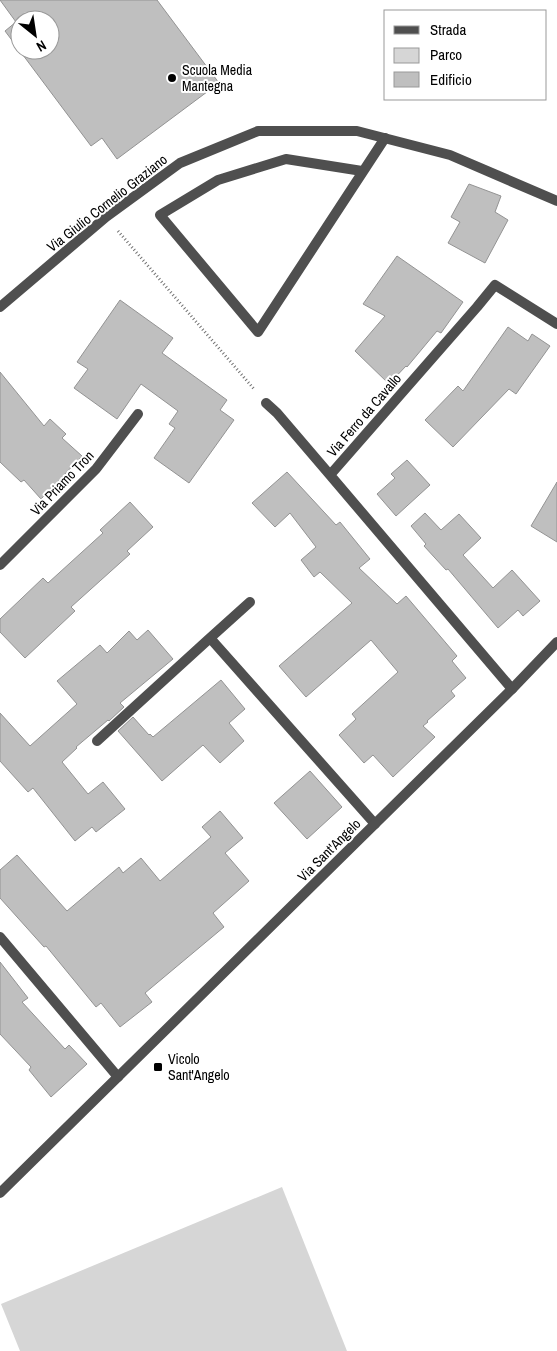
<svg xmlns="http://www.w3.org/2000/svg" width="557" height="1351" viewBox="0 0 557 1351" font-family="'Archivo Narrow',sans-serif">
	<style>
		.green { fill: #d6d6d6 }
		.building { fill: #bfbfbf; stroke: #939393; fill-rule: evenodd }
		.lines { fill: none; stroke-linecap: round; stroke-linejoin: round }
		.path { stroke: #717171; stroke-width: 3; stroke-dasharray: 1 2.5; stroke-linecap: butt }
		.service { stroke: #4f4f4f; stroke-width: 10 }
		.minor { stroke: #4f4f4f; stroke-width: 10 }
		.tertiary { stroke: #4f4f4f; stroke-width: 10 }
		.poi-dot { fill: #000; stroke: #fff; stroke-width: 2 }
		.labels { text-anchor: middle; stroke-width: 4; stroke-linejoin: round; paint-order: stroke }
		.poi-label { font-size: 14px; fill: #000; stroke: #fff; text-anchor: start }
		.street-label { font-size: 14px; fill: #000; stroke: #fff }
	</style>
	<rect width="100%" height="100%" fill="#fff"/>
	<path class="green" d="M 282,1187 L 347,1351 L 20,1351 L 1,1304 Z"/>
	<path class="building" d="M 0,0 L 157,0 L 219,83 L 117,159 L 102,138 L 91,146 L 5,31 L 16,22 ZM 20,20 L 50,20 L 50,50 L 20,50 Z
		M 469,184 L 501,196 L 495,212 L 508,220 L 485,263 L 448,243 L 460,222 L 451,217 Z
		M 397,256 L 463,302 L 441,333 L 437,331 L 407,367 L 406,366 L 389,384 L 355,351 L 385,316 L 363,304 Z
		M 120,300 L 173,338 L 162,353 L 227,400 L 220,410 L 234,420 L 189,483 L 154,458 L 175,428 L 169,424 L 178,411 L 141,384 L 117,419 L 74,388 L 88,369 L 77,362 Z
		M 508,327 L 528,341 L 532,334 L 550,346 L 516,394 L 509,389 L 453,447 L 425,420 L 458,386 L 463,391 Z
		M 0,372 L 44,426 L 50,419 L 66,434 L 62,438 L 82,456 L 41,499 L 24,480 L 21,482 L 0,462 Z
		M 407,460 L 430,485 L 396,516 L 377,494 L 395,478 L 391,474 Z
		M 287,472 L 336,525 L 340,522 L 370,559 L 359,568 L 397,604 L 406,596 L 457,656 L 452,661 L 466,678 L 451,691 L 455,696 L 427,721 L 428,722 L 423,726 L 435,737 L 393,777 L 373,755 L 364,763 L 339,735 L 356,719 L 352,714 L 398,672 L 371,640 L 306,697 L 279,666 L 352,603 L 320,572 L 314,577 L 301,560 L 316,547 L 290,513 L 275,527 L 252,503 Z
		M 557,482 L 557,542 L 531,526 Z
		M 130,502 L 153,527 L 127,551 L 130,554 L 71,607 L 75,611 L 25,658 L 0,632 L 0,619 L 43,578 L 48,583 L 103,533 L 100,530 Z
		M 425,513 L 441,530 L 459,514 L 481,538 L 463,555 L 493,588 L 512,570 L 540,601 L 523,616 L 518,610 L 498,628 L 448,569 L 446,570 L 424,546 L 426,544 L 411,526 Z
		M 148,630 L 173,659 L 120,703 L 124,707 L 109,721 L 108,720 L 76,747 L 77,748 L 62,762 L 88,794 L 103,782 L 125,809 L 96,832 L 92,827 L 75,841 L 33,788 L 28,792 L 0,761 L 0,713 L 30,746 L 77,704 L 57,681 L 100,645 L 107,653 L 129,631 L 137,640 Z
		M 221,680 L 245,709 L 229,723 L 244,741 L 220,763 L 203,745 L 162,781 L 118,731 L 133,717 L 149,735 L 150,734 L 153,737 Z
		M 310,771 L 342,807 L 307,839 L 274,803 Z
		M 220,811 L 243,838 L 225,853 L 249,881 L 213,913 L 224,927 L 145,993 L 152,1002 L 120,1027 L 101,1003 L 96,1007 L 46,946 L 44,947 L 0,898 L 0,870 L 17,855 L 67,911 L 119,867 L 123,873 L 141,858 L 160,881 L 211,837 L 202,827 Z
		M 0,962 L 28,998 L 22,1002 L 65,1049 L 69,1045 L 87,1064 L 51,1097 L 29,1070 L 31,1067 L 0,1034 Z"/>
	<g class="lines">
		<path class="path" d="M 118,231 L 254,389"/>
		<path class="service" d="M 362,171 L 286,159 L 218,180 L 160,215 L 258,332 L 385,138"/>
		<path class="minor" d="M 0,307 L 106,217 L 180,163 L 258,131 L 357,131 L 450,155 L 557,201
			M 266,403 L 277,413 L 330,475
			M 0,565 L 96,469 L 138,414
			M 210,638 L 250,602
			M 512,689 L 330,475 L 477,307 L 495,285 L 557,324
			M 97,741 L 210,638 L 375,824
			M 0,937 L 118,1077"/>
		<path class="tertiary" d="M 0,1193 L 512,689 L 557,642"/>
	</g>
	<g class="poi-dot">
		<circle cx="172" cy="78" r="5"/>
		<rect x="153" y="1062" width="10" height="10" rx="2.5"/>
	</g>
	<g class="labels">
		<g class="poi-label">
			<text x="182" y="75">Scuola Media<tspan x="182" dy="16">Mantegna</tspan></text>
			<text x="168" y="1064">Vicolo<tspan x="168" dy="16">Sant'Angelo</tspan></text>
		</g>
		<g class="street-label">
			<text transform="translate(107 203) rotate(-38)" y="5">Via Giulio Cornelio Graziano</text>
			<text transform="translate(364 415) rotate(-49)" y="5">Via Ferro da Cavallo</text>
			<text transform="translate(62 483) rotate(-46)" y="5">Via Priamo Tron</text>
			<text transform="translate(329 850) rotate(-45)" y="5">Via Sant'Angelo</text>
		</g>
	</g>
	<rect x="384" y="10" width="162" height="90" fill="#ffffff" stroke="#999999"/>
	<rect x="394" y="26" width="25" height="8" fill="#4f4f4f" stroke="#999999"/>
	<text x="430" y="35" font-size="15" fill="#000000">Strada</text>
	<rect x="394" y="48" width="25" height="15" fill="#d6d6d6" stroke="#999999"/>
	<text x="430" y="60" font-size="15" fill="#000000">Parco</text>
	<rect x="394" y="72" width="25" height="15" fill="#bfbfbf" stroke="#999999"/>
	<text x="430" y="85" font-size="15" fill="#000000">Edificio</text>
	<g transform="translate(35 35) rotate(150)"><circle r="24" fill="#ffffff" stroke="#999999"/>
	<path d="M0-4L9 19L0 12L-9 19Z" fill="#000000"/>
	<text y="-8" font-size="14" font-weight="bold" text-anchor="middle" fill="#000000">N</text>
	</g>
</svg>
